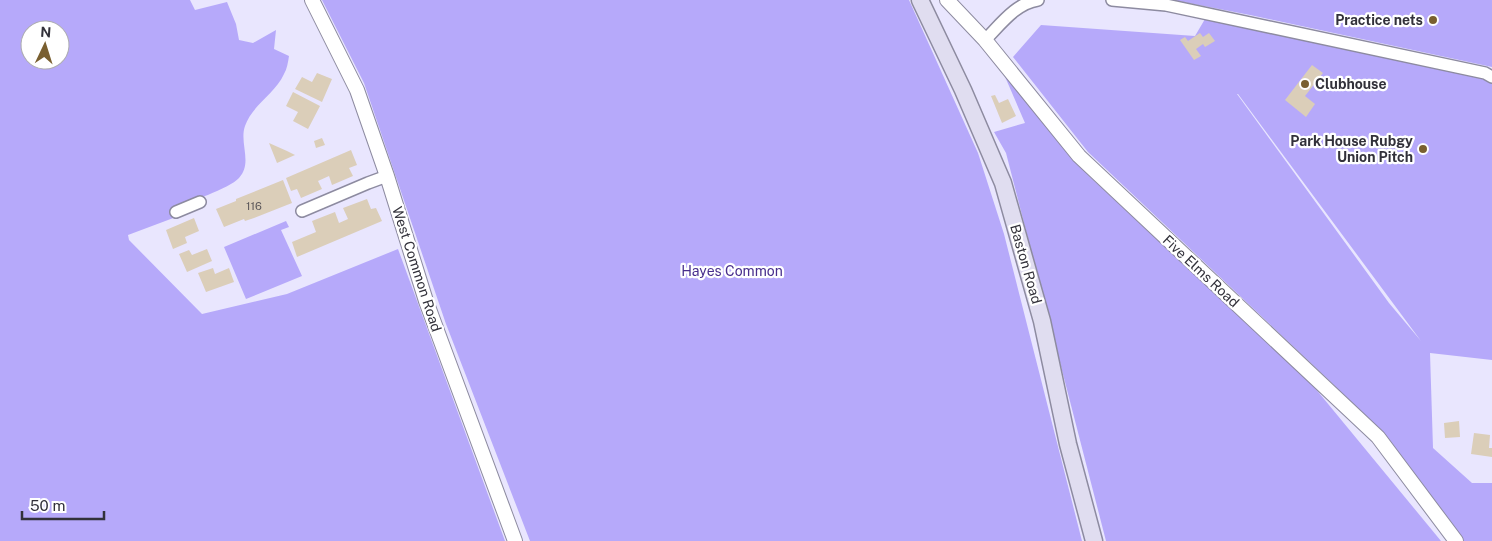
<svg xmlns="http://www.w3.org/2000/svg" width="1492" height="541" viewBox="0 0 1492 541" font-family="'Public Sans',sans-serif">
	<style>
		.green { fill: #b6a9fa; fill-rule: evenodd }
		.building { fill: #dbceb9 }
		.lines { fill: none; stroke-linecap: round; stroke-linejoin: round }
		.minor-casing { stroke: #8d8ba0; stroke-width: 14 }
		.tertiary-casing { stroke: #8d8ba0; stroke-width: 16 }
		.secondary-casing { stroke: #8d8ba0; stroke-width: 19 }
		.minor { stroke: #fff; stroke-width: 11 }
		.tertiary { stroke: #fff; stroke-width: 14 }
		.secondary { stroke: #e0ddf0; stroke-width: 16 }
		.poi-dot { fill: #795f30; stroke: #fff; stroke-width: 2 }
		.labels { text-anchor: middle; stroke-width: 4.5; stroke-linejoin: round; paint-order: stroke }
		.number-label { font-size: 11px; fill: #5c585a }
		.poi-label { font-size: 14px; font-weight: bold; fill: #32313a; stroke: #fff; text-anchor: end }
		.street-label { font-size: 14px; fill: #32313a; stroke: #fff }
		.park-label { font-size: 14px; fill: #482e8d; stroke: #fff }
	</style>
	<rect width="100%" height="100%" fill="#e9e6fe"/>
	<path class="green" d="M 0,0 L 190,0 L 195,10 L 227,2 L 236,24 L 239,40 L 253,43 L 276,30 L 274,49 L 289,56 C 288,62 287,69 284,74 C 275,94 252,105 245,126 C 239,143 253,163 239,178 C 229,189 188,202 173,208 L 176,217 L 128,235 L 129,240 L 202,314 L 287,294 L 398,249 L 505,541 L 0,541 ZM 30,30 L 60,30 L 60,60 L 30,60 Z
		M 322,0 L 909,0 L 978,153 L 1004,234 L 1082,541 L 530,541 L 446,324 L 364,83 Z
		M 1173,0 L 1492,0 L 1492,67 L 1250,15 Z
		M 1205,19 L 1481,78 L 1492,83 L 1492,360 L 1430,353 L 1433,448 L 1472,483 L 1492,483 L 1492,541 L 1464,541 L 1334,385 L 1088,152 L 1013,57 L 1041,25 L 1195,36 ZM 1237,94 L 1238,94 L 1421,341 L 1389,303 Z
		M 1003,72 L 1089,176 L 1310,382 L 1441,541 L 1106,541 L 1006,153 L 994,132 L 1025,123 Z
		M 286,221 L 289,227 L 281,230 L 302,276 L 246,299 L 224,247 Z"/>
	<path class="building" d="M 1200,33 L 1203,37 L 1209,33 L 1215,41 L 1205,47 L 1203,44 L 1196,49 L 1201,56 L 1194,60 L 1180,40 L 1185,37 L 1188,41 Z
		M 1312,65 L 1323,73 L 1305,96 L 1315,104 L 1306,117 L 1285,100 Z
		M 317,73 L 332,79 L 322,102 L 295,89 L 302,77 L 312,82 Z
		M 293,92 L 320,106 L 308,129 L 293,121 L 298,112 L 286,106 Z
		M 995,95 L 999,103 L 1008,99 L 1016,116 L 1002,123 L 991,96 Z
		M 322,138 L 325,145 L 316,148 L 314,141 Z
		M 269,143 L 287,151 L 295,155 L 277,163 Z
		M 351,150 L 357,165 L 349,168 L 353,176 L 332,185 L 329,176 L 318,181 L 322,189 L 301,198 L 297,189 L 291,191 L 286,178 Z
		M 283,180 L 292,203 L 254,218 L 245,221 L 244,219 L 224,227 L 216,209 L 236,201 L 236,199 Z
		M 367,199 L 371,209 L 376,208 L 382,221 L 297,257 L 292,242 L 316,232 L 312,221 L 335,212 L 339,223 L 348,219 L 343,208 Z
		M 194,218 L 199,231 L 185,237 L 187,243 L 173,249 L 166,230 Z
		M 207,249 L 212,261 L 187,272 L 179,254 L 189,250 L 192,255 Z
		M 213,268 L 215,274 L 229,268 L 234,282 L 206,292 L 198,273 Z
		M 1459,421 L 1460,437 L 1445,438 L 1444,423 Z
		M 1474,433 L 1490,435 L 1489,448 L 1492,448 L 1492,457 L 1471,454 Z"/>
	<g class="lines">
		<g class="minor-casing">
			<path id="minor" d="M 1112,0 L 1166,5 L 1485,73 L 1492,77
				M 985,40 C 1000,25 1016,3 1038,0
				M 302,211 L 368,183 L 387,176
				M 176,212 L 200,202"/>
		</g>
		<g class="tertiary-casing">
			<path id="tertiary" d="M 312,0 L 357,90 L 387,176 L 426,301 L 515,541
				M 947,0 L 985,40 L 1079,156 L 1378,437 L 1456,541"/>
		</g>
		<g class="secondary-casing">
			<path id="secondary" d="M 920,0 L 963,90 L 1003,183 L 1042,321 L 1068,444 L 1094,541"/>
		</g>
		<use href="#minor" class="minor"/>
		<use href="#tertiary" class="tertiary"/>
		<use href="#secondary" class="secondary"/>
	</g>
	<g class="poi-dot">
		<circle cx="1433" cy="20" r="5"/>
		<circle cx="1305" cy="84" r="5"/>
		<circle cx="1423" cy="149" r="5"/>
	</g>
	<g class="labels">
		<g class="number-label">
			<text x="254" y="210">116</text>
		</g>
		<g class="poi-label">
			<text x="1423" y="25">Practice nets</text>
			<text x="1315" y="89" text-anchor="start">Clubhouse</text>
			<text x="1413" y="146">Park House Rubgy<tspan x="1413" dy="16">Union Pitch</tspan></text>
		</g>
		<g class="street-label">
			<text transform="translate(1026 264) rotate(74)" y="5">Baston Road</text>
			<text transform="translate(417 269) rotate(72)" y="5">West Common Road</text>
			<text transform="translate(1201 271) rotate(43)" y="5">Five Elms Road</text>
		</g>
		<g class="park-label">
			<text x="732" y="276">Hayes Common</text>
		</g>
	</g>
	<g transform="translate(45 45) rotate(4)"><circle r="24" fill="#ffffff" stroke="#adadb0"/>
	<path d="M0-4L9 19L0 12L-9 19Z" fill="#795f30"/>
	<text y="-8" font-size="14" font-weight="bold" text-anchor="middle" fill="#32313a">N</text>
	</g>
	<path d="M22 511v8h82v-8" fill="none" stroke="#32313a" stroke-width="2.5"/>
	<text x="30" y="511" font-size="15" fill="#32313a" stroke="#ffffff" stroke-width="4" paint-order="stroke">50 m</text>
</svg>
